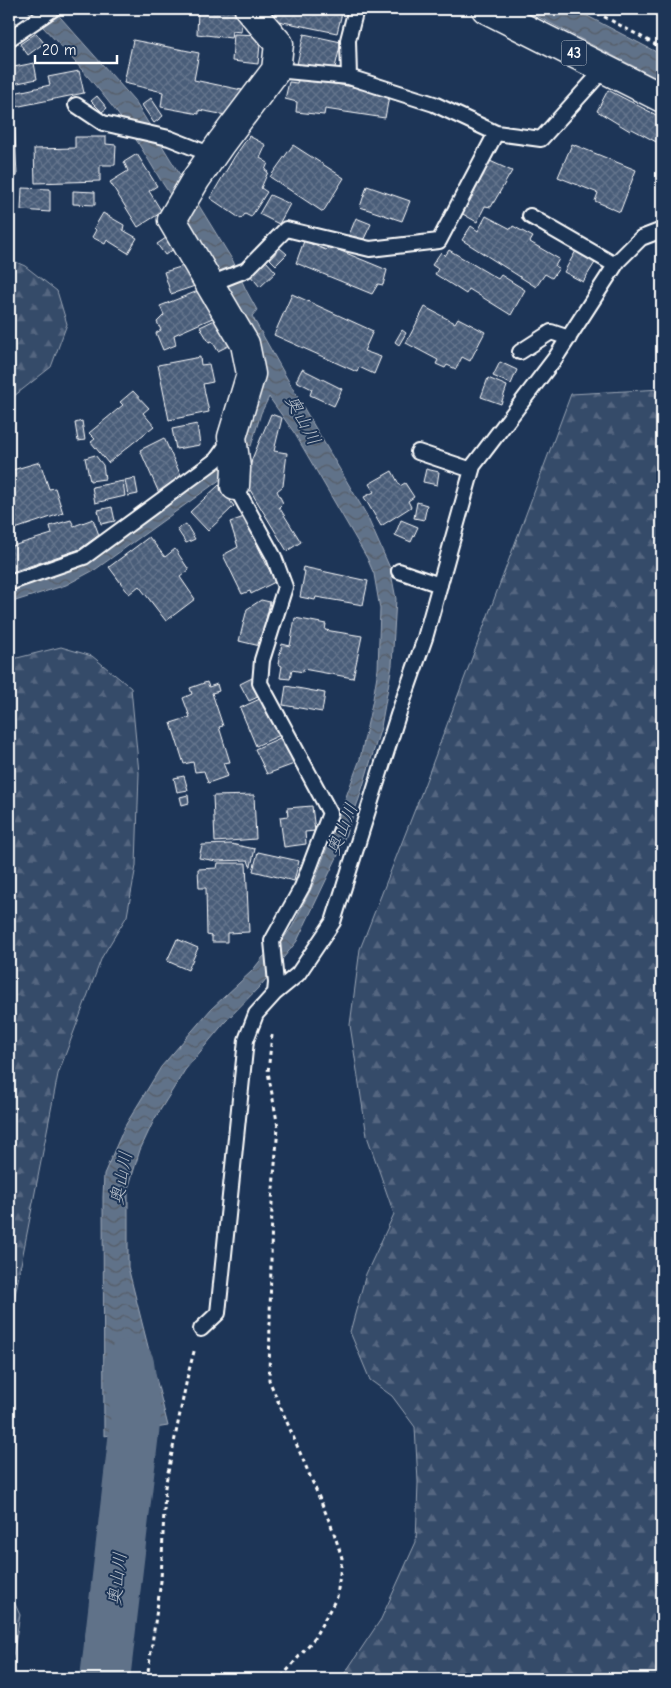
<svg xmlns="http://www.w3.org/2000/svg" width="671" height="1688" viewBox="0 0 671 1688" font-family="'Comic Neue','Klee One',sans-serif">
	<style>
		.forest { fill: url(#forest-firs); stroke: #9aa5b4 }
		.water { fill: url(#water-waves); stroke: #a0aab8 }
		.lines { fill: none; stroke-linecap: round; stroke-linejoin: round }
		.river { stroke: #617289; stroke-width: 50 }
		.building { fill: url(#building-cross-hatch); stroke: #fff }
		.service-casing { stroke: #fff; stroke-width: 18 }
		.minor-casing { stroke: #fff; stroke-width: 31 }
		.primary-casing { stroke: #fff; stroke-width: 31 }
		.path { stroke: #fff; stroke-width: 3; stroke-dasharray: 4 4; stroke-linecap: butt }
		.service { stroke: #1d3557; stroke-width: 14 }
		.minor { stroke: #1d3557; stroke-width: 28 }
		.primary { stroke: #1d3557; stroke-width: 28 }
		.labels { text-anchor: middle; stroke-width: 4; stroke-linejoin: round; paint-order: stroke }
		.shield { fill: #1d3557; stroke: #bbc2cd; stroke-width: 1 }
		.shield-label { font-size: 15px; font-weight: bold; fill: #fff }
		.water-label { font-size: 18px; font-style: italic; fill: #b8c0ca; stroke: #1d3557 }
	</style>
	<defs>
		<pattern id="forest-firs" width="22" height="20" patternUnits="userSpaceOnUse" patternTransform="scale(1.25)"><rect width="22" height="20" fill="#364b69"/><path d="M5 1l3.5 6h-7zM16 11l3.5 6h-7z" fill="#546680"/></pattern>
		<pattern id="water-waves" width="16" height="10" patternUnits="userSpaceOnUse" patternTransform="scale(1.25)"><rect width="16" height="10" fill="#617289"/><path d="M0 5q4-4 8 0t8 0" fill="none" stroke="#555d67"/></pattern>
		<pattern id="building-cross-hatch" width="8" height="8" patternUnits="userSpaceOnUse" patternTransform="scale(1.25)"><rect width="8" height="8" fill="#4a5d79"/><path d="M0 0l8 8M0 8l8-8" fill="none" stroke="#65758d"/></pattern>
	</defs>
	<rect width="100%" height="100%" fill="#1d3557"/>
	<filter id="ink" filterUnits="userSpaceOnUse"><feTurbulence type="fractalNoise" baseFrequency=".02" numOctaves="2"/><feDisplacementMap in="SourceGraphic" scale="10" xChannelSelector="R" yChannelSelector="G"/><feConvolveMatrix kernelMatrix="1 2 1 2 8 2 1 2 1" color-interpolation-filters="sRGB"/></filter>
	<g filter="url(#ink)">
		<path class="forest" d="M 9,259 L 25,266 L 57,291 L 67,324 L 51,367 L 9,400 Z
			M 662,389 L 662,1679 L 341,1679 L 381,1619 L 416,1542 L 418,1482 L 415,1427 L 392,1396 L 370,1380 L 350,1332 L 366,1274 L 394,1214 L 367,1136 L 350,1025 L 360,949 L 421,794 L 571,394 Z
			M 61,647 L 92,656 L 131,688 L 139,773 L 136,866 L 127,916 L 102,957 L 58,1074 L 9,1326 L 9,660 Z
			M 9,1591 L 20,1615 L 9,1679 Z"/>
		<path class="water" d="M 26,9 L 53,9 L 134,100 L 233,261 L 246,290 L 257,310 L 252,316 L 302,405 L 366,514 L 390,568 L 396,599 L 392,665 L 381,727 L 359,799 L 338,855 L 297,941 L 262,984 L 225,1022 L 185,1070 L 154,1120 L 140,1150 L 128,1189 L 128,1267 L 168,1426 L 104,1436 L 103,1197 L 104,1174 L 125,1126 L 161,1067 L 211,1009 L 252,971 L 263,957 L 280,943 L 292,927 L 314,883 L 360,759 L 373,699 L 378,669 L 380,609 L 374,574 L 367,558 L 295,434 L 269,397 L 261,413 L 251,446 L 246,444 L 221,479 L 96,569 L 66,585 L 9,603 L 9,591 L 83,564 L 120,540 L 213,471 L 242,435 L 256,394 L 173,199 C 156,175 143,148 126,125 C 96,83 61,46 26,9 Z
			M 523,9 L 574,9 L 662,55 L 662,81 Z"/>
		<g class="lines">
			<path class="river" d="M 105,1679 L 136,1415 L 129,1364"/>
		</g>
		<path class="building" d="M 198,9 L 242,11 L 241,32 L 232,31 L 231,38 L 197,34 Z
			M 273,9 L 343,9 L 337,33 L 278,21 L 272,12 Z
			M 36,33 L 44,43 L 28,55 L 20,44 Z
			M 234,34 L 261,35 L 258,64 L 232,61 Z
			M 304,34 L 341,42 L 334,72 L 297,64 Z
			M 133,40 L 199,53 L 194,80 L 242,90 L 238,106 L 233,105 L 231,116 L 199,110 L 199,114 L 161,107 L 163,92 L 124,83 Z
			M 34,63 L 37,79 L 13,84 L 9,68 Z
			M 79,71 L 84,93 L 10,108 L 9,94 L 50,85 L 48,77 Z
			M 298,78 L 360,88 L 389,96 L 385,118 L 325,109 L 324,115 L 296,112 L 297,102 L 285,99 L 289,82 L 297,83 Z
			M 608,90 L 662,118 L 662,145 L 632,129 L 630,131 L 597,111 Z
			M 97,96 L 107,108 L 102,112 L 91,101 Z
			M 151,98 L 163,116 L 154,123 L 142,105 Z
			M 9,112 L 14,112 L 17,176 L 9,176 Z
			M 249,136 L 266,145 L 260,158 L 268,163 L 265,170 L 268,172 L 261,188 L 267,192 L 251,217 L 245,214 L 241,219 L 210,198 L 235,156 Z
			M 75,137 L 106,137 L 106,144 L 116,145 L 115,165 L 100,165 L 100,181 L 35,183 L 34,149 L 75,148 Z
			M 572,144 L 636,170 L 620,212 L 595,201 L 598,193 L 558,177 Z
			M 293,145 L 344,178 L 323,212 L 270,177 Z
			M 137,154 L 157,186 L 149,191 L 162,212 L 138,227 L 110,182 L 128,171 L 124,162 Z
			M 490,161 L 512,171 L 491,207 L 485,206 L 477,222 L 461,213 Z
			M 367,186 L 410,201 L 402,221 L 360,207 Z
			M 22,188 L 50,189 L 50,212 L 21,210 Z
			M 73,191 L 95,192 L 95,205 L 73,204 Z
			M 270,195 L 290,204 L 279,224 L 259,214 Z
			M 103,213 L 124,225 L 123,230 L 137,238 L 128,253 L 107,240 L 105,244 L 92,237 L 96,230 L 94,228 Z
			M 486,216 L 511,229 L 513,226 L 533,237 L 530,242 L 559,259 L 555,266 L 559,268 L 552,278 L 545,274 L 536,287 L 462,240 L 471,226 L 478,231 Z
			M 356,218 L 371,224 L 363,241 L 349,235 Z
			M 169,236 L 177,247 L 165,255 L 157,244 Z
			M 304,241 L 326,250 L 329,246 L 387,270 L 383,285 L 378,284 L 372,294 L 296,263 Z
			M 280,248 L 287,254 L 276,265 L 270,259 Z
			M 577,249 L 596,261 L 583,282 L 564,272 Z
			M 449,250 L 498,279 L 501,275 L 525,290 L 511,315 L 469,289 L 466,294 L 435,274 L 438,269 L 432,265 L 441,252 L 445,256 Z
			M 265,260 L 276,272 L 260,287 L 249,274 Z
			M 187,265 L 195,286 L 171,294 L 164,272 Z
			M 203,289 L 217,316 L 174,335 L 176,345 L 163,350 L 156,333 L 161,330 L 157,322 L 164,315 L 160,306 Z
			M 292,294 L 373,331 L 364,351 L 381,357 L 374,374 L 359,367 L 357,372 L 274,335 Z
			M 425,307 L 455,323 L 458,318 L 485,332 L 470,361 L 462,357 L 456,369 L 447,365 L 445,368 L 436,364 L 438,360 L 406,343 Z
			M 219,318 L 234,343 L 218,351 L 212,341 L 209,342 L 200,327 Z
			M 402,330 L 406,333 L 399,345 L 395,342 Z
			M 200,357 L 201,365 L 209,364 L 213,382 L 203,384 L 209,412 L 169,420 L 158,365 Z
			M 500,362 L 517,370 L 511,384 L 493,376 Z
			M 302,369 L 342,389 L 334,406 L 310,395 L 312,389 L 296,381 Z
			M 488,378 L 507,386 L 501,404 L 481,397 Z
			M 133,391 L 149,408 L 143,413 L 154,426 L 108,463 L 91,442 L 95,439 L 89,433 L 123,405 L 120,402 Z
			M 271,414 L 282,418 L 274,451 L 287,453 L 283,486 L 277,491 L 283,503 L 279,507 L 301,542 L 287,551 L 247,485 L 252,459 Z
			M 82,421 L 85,440 L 78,441 L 75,423 Z
			M 197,424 L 200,445 L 176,449 L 172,429 Z
			M 164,438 L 181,476 L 159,493 L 140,450 Z
			M 95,455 L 103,465 L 105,479 L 90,481 L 85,458 Z
			M 40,462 L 49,489 L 55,488 L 63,513 L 9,531 L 9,471 Z
			M 426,469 L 439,472 L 437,485 L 423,482 Z
			M 392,471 L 400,486 L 405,483 L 414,497 L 408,501 L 411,507 L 381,526 L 364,497 L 374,492 L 369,484 Z
			M 135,478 L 138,494 L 128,496 L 125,480 Z
			M 123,481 L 125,496 L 95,503 L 92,487 Z
			M 219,485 L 232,499 L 230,501 L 234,506 L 208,531 L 190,512 Z
			M 417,502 L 427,505 L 424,520 L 414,518 Z
			M 112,507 L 115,521 L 101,524 L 98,510 Z
			M 244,517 L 275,582 L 251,594 L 250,591 L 242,594 L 223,555 L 238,547 L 230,522 Z
			M 93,519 L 99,535 L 80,549 L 9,573 L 9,547 L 52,534 L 50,526 L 71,520 L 74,526 Z
			M 401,520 L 418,527 L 411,542 L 395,535 Z
			M 186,524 L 195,539 L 186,543 L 177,529 Z
			M 149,537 L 165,557 L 175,549 L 189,570 L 180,577 L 195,599 L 166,621 L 139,586 L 129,594 L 109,567 Z
			M 303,567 L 368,581 L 363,605 L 316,597 L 315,600 L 300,597 L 305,571 L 302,571 Z
			M 261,600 L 270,602 L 260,646 L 239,641 L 247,609 Z
			M 295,618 L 326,624 L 325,630 L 362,636 L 353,678 L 303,669 L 303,672 L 292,670 L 290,679 L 280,678 L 282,666 L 278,664 L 282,644 L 290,646 Z
			M 252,678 L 260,696 L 249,701 L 240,684 Z
			M 207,682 L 209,687 L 217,684 L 219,691 L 212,693 L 223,726 L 219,727 L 230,762 L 223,763 L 228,776 L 208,783 L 204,771 L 195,772 L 193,762 L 184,764 L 171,723 L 190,717 L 183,698 L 192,694 L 190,688 Z
			M 286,686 L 325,693 L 322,712 L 283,705 Z
			M 262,698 L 280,735 L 256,746 L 240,708 Z
			M 282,737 L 294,764 L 267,774 L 255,749 Z
			M 184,776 L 188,790 L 177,792 L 174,778 Z
			M 188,795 L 189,803 L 182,805 L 180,797 Z
			M 254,795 L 256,839 L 215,842 L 213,796 Z
			M 312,806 L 315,831 L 305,832 L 306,844 L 284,847 L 280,817 L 288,816 L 287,808 Z
			M 231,844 L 255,849 L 251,866 L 250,866 L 248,860 L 217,861 L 199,858 L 202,845 Z
			M 258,852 L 299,861 L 294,881 L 253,871 Z
			M 218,863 L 246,863 L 249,932 L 227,933 L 227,942 L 212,942 L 212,936 L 207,935 L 206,888 L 199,888 L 198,869 L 217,868 Z
			M 177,939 L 198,948 L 188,970 L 167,961 Z"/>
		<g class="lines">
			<g class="service-casing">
				<path id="service" d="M 9,39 L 53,9
					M 276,70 L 349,77 L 434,104 L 496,133 L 541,139 L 604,69
					M 349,77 L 348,40 L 356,9
					M 76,105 L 103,123 L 169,138 L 212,155
					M 530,216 L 615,265
					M 210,284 L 246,270 L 286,229 L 370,249 L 439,241 L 496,133
					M 520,352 L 551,332 L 569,338
					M 418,452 L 472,470
					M 399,571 L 440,585
					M 9,583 L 84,557 L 216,460 L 231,439
					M 275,993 L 298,974 L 333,922 L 398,715 L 425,638 L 473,466 L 556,357 L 618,261 L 641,238 L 662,230
					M 201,1329 L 218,1313 L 246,1040 L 256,1014 L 275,993 L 276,983 L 272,941 L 302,887 L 330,813 L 260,683 L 262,660 L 285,587 L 274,557 L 235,486"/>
			</g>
			<g class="minor-casing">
				<path id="minor" d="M 235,486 L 236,468 L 232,437 L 251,374 L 245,344 L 172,220 L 196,179 L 221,143 L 276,70 L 279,44 L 249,9"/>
			</g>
			<g class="primary-casing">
				<path id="primary" d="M 486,9 L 662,98"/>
			</g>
			<path class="path" d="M 590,9 L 662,48
				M 272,1035 L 268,1072 L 278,1127 L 272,1201 L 269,1380 L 333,1530 L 342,1558 L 337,1597 L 313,1640 L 280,1679
				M 147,1679 L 161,1581 L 165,1487 L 188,1374 L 195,1348"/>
			<use href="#service" class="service"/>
			<use href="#minor" class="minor"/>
			<use href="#primary" class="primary"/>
		</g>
	</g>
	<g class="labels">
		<rect class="shield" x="561.5" y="40.5" width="25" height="25" rx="4"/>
		<g class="shield-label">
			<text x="574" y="58">43</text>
		</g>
		<g class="water-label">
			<text transform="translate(303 420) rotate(62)" y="6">奥山川</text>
			<text transform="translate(342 829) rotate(-68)" y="6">奥山川</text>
			<text transform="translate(121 1178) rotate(-79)" y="6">奥山川</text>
			<text transform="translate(117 1579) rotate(-83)" y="6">奥山川</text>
		</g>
	</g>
	<rect width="671" height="1688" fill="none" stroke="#1d3557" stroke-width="30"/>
	<rect x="15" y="15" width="641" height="1658" fill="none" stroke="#fff" stroke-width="2" filter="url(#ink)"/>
	<path d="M35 55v8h82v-8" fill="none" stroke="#ffffff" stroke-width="2.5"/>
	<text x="42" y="55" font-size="15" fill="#ffffff" stroke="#1d3557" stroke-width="4" paint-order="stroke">20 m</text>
</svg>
